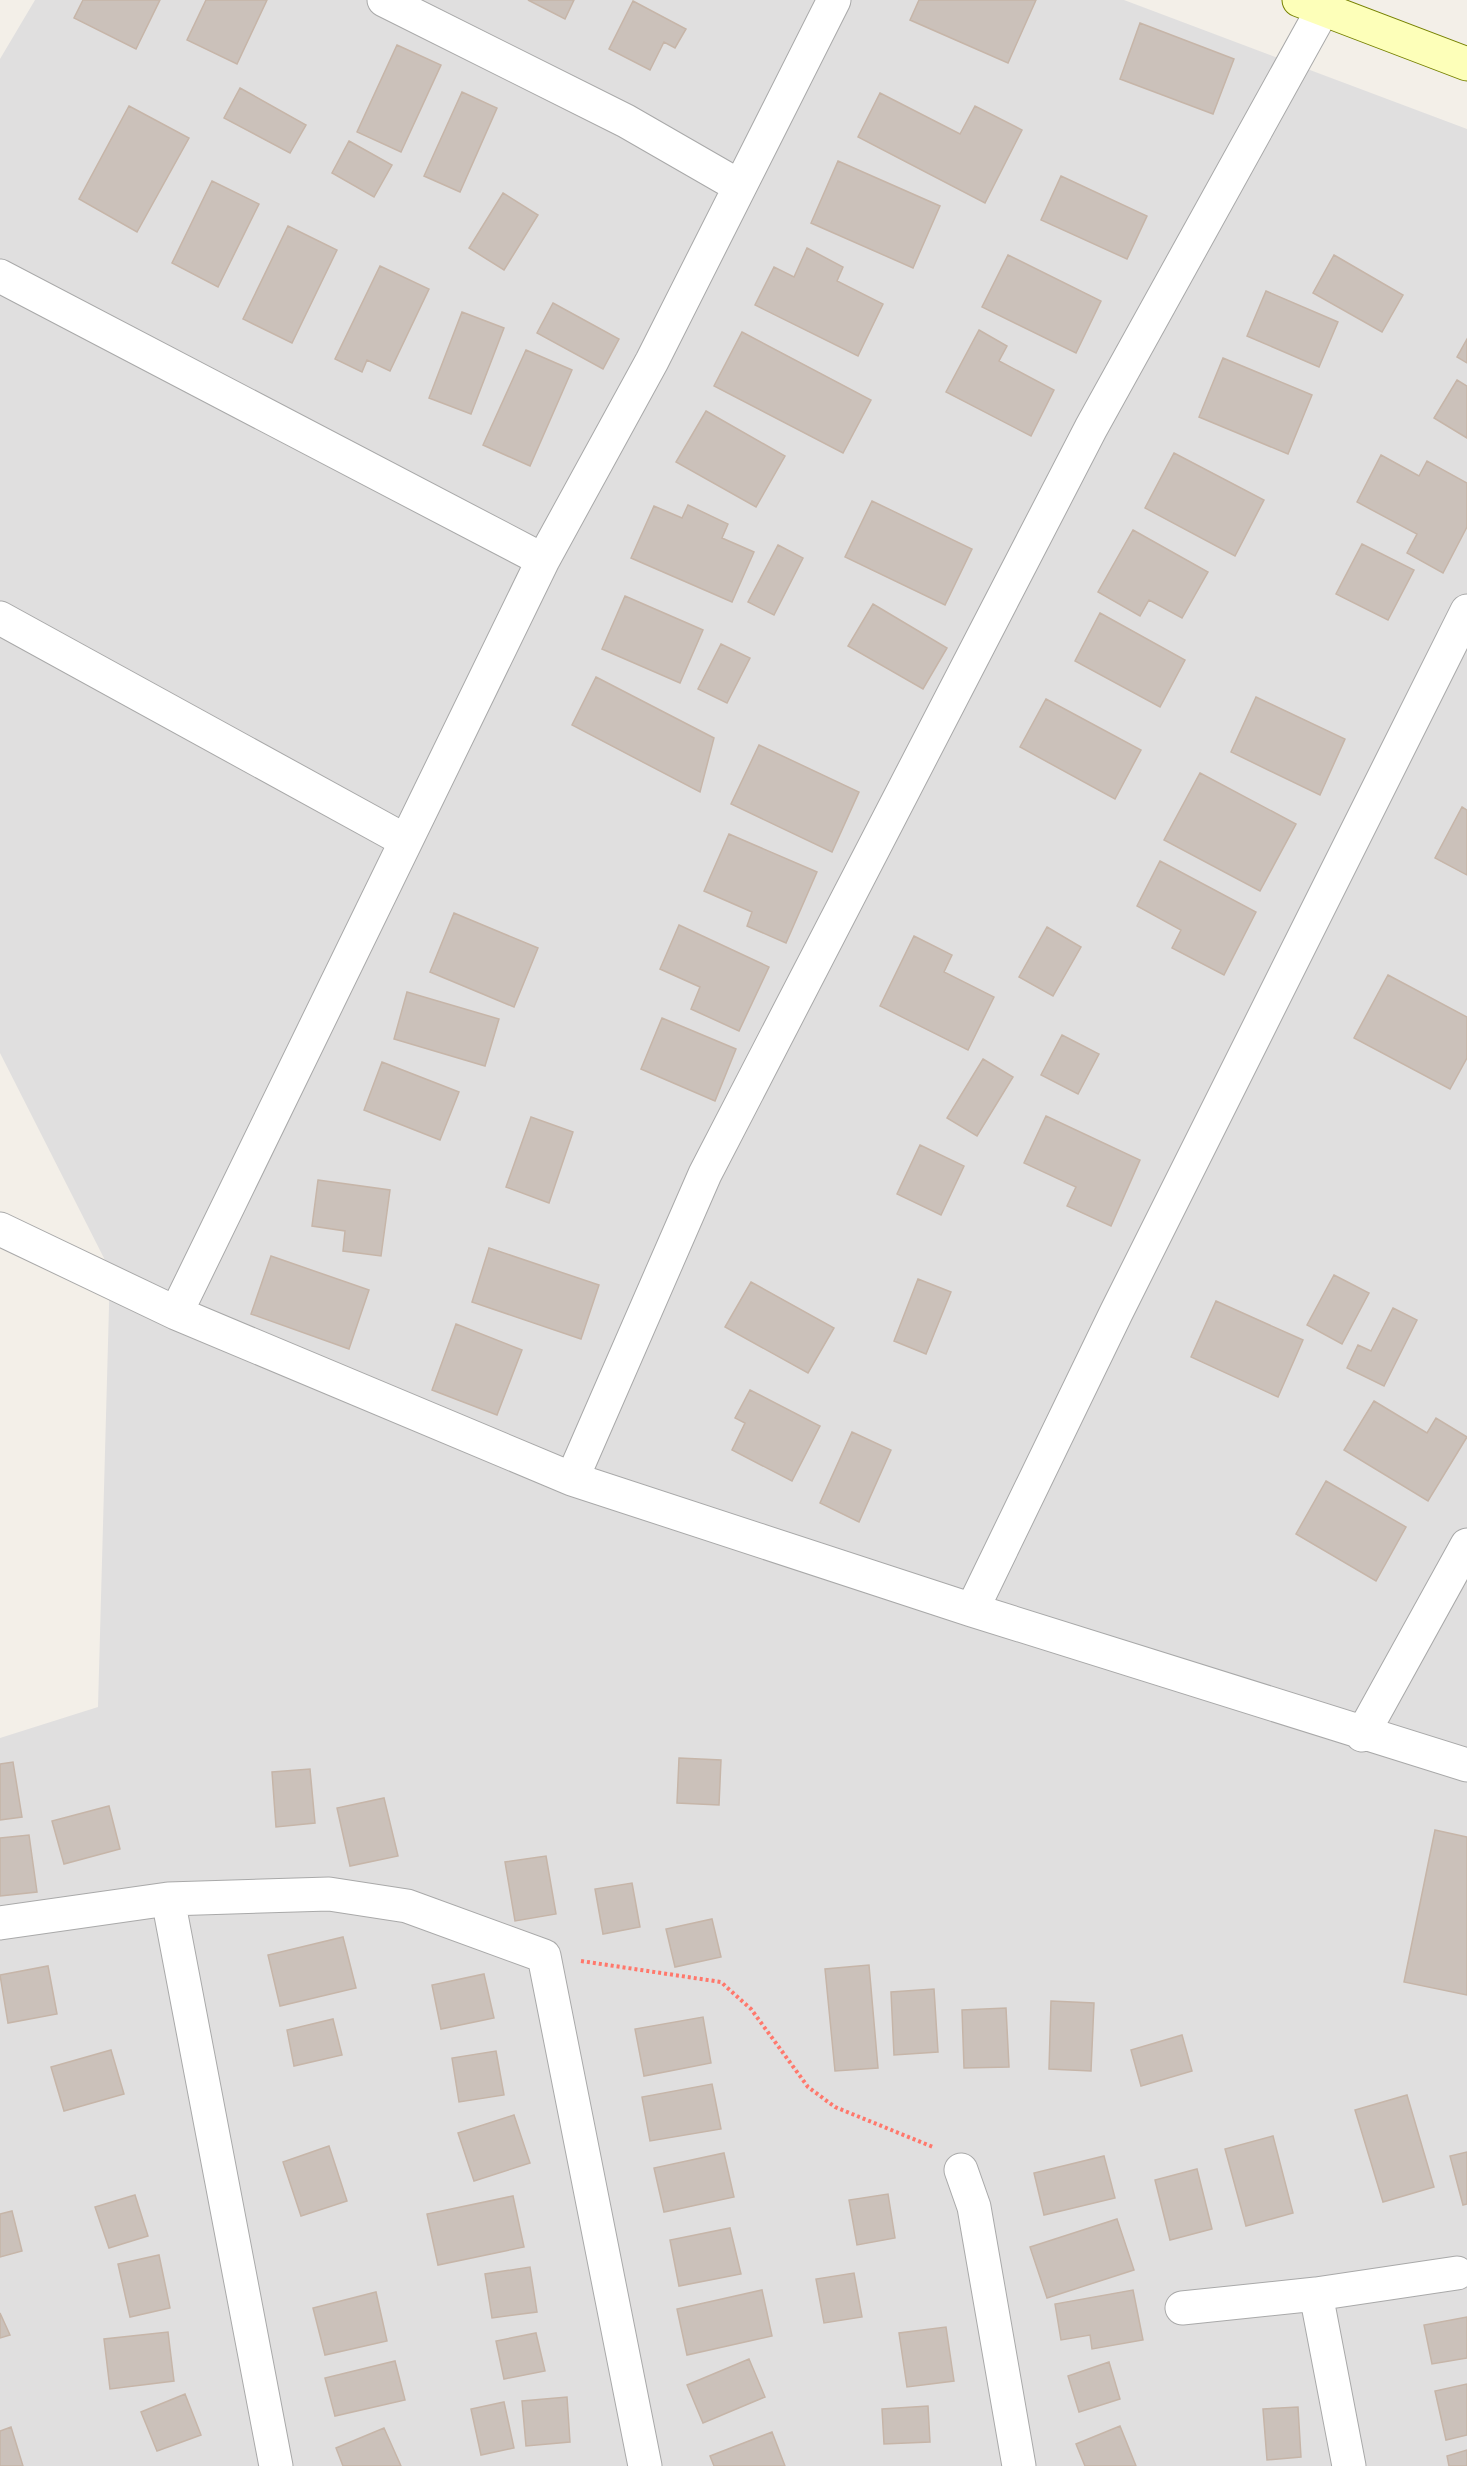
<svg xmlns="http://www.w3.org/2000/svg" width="1467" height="2466" viewBox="0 0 1467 2466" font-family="Lato,sans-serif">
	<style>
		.residential { fill: #e0dfdf }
		.building { fill: #cbc1ba; stroke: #c6b5a8; stroke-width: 1.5 }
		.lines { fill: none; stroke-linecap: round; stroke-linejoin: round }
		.street-casing { stroke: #a9a9a9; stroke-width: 35 }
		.secondary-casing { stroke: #768100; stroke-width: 35 }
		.path { stroke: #ff786c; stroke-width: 4; stroke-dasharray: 3 3; stroke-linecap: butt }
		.street { stroke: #fff; stroke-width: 33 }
		.secondary { stroke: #fdffb9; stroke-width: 33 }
	</style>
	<rect width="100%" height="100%" fill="#f3efe8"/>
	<path class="residential" d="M 35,0 L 1124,0 L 1467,129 L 1467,2466 L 0,2466 L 0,1738 L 98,1707 L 110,1270 L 0,1053 L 0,59 Z"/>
	<path class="building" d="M 83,0 L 160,0 L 136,49 L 74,18 Z
		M 206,0 L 267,0 L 237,64 L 187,40 Z
		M 528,0 L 574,0 L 565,19 Z
		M 919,0 L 1036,0 L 1008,63 L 910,20 Z
		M 633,1 L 686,29 L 675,48 L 664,42 L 650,70 L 609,49 Z
		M 1140,23 L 1234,59 L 1213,114 L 1120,79 Z
		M 397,45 L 441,65 L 401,152 L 357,132 Z
		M 240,88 L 306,125 L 290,153 L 224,118 Z
		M 462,92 L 497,108 L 460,192 L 424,176 Z
		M 880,93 L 960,134 L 975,106 L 1022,130 L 985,203 L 858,137 Z
		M 129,106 L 189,138 L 137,232 L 79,199 Z
		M 349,141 L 392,165 L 374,197 L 332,173 Z
		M 838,161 L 940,206 L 913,268 L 811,223 Z
		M 1061,176 L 1147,216 L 1127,259 L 1041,220 Z
		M 212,181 L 259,204 L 218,287 L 172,263 Z
		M 503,193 L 538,215 L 504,270 L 469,248 Z
		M 288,226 L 337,250 L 292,343 L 243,319 Z
		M 807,248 L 843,267 L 837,281 L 883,304 L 858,356 L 755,305 L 774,267 L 794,277 Z
		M 1008,255 L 1101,301 L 1076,353 L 982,307 Z
		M 1334,255 L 1403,295 L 1382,332 L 1313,293 Z
		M 380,266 L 429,289 L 390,371 L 367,360 L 362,372 L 335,359 Z
		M 1266,291 L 1338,322 L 1319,367 L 1247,336 Z
		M 553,303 L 619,339 L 603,369 L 537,333 Z
		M 462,312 L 504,328 L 471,414 L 429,398 Z
		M 979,330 L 1007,346 L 999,361 L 1054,390 L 1031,436 L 946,392 Z
		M 742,332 L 871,400 L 843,453 L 714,386 Z
		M 1467,339 L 1467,363 L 1457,357 Z
		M 526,350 L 572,370 L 530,466 L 483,445 Z
		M 1223,358 L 1312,395 L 1288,454 L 1199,417 Z
		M 1457,380 L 1467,386 L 1467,438 L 1434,418 Z
		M 706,411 L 785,456 L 756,507 L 676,462 Z
		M 1174,453 L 1264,500 L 1235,556 L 1145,508 Z
		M 1381,455 L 1419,476 L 1427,461 L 1467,483 L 1467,527 L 1443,573 L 1407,553 L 1417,534 L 1357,502 Z
		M 872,501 L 972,549 L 945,605 L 845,557 Z
		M 688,505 L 728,524 L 722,538 L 754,552 L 732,602 L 631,558 L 654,506 L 682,518 Z
		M 1133,530 L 1208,572 L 1182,618 L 1149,600 L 1140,616 L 1098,592 Z
		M 1362,544 L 1414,570 L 1388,620 L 1336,594 Z
		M 778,545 L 803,558 L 774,615 L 748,602 Z
		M 625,596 L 703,630 L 680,683 L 602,649 Z
		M 873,604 L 947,648 L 923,689 L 848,646 Z
		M 1100,613 L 1185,660 L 1160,707 L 1075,661 Z
		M 721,644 L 750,658 L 727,703 L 698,689 Z
		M 596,677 L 714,738 L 700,792 L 572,725 Z
		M 1256,697 L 1345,739 L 1320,795 L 1231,752 Z
		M 1046,699 L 1141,750 L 1115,799 L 1020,747 Z
		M 759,745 L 859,792 L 832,852 L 731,804 Z
		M 1200,773 L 1296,824 L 1260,891 L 1164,840 Z
		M 1462,807 L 1467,810 L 1467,875 L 1435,858 Z
		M 729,834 L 817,872 L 786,943 L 747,926 L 752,912 L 704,891 Z
		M 1160,861 L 1256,912 L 1224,975 L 1172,948 L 1181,930 L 1137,906 Z
		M 454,913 L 538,948 L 514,1007 L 430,972 Z
		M 679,925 L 769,967 L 739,1031 L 691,1009 L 700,987 L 660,969 Z
		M 1047,927 L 1081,947 L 1053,996 L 1019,977 Z
		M 914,936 L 952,955 L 944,972 L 994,997 L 968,1050 L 880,1006 Z
		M 1388,975 L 1467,1017 L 1467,1058 L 1450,1089 L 1354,1038 Z
		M 407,992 L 499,1019 L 485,1066 L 394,1039 Z
		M 662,1018 L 736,1049 L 715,1101 L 641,1069 Z
		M 1062,1035 L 1099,1054 L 1078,1094 L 1041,1075 Z
		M 983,1059 L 1013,1077 L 977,1136 L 947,1118 Z
		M 382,1062 L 459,1092 L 440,1140 L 364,1110 Z
		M 1046,1116 L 1140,1160 L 1111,1226 L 1067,1206 L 1076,1187 L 1024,1163 Z
		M 531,1117 L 573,1132 L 549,1203 L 506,1187 Z
		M 920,1145 L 964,1166 L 941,1215 L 897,1194 Z
		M 318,1180 L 390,1190 L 381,1256 L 343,1251 L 345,1231 L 312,1226 Z
		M 489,1248 L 599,1285 L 581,1339 L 472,1302 Z
		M 271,1256 L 369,1290 L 349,1349 L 251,1314 Z
		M 1334,1275 L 1369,1293 L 1342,1344 L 1307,1325 Z
		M 918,1279 L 951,1292 L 926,1354 L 894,1341 Z
		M 751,1282 L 834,1328 L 808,1373 L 725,1327 Z
		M 1216,1301 L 1303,1340 L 1278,1397 L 1191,1357 Z
		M 1393,1308 L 1417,1320 L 1384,1386 L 1347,1368 L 1358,1345 L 1371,1351 Z
		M 456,1324 L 522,1350 L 497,1415 L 432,1390 Z
		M 750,1390 L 820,1426 L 792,1481 L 732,1450 L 745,1423 L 735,1418 Z
		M 1374,1401 L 1427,1433 L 1436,1418 L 1467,1437 L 1428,1501 L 1344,1450 Z
		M 852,1432 L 891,1450 L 859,1522 L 820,1503 Z
		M 1326,1481 L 1406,1527 L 1376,1581 L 1296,1534 Z
		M 679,1758 L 721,1760 L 719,1805 L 677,1803 Z
		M 13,1762 L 22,1817 L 0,1820 L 0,1764 Z
		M 310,1769 L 315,1823 L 276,1827 L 272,1772 Z
		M 384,1798 L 398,1856 L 350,1866 L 337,1808 Z
		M 109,1806 L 120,1849 L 64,1864 L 52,1821 Z
		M 1435,1830 L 1467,1837 L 1467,1995 L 1404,1982 Z
		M 29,1835 L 37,1892 L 0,1896 L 0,1838 Z
		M 546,1856 L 556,1914 L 515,1921 L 505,1862 Z
		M 632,1883 L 640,1927 L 603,1934 L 595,1889 Z
		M 712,1919 L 721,1957 L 675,1967 L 666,1929 Z
		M 343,1937 L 356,1988 L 280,2006 L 268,1955 Z
		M 869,1965 L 878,2068 L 835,2071 L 825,1969 Z
		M 48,1966 L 57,2014 L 8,2023 L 0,1975 Z
		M 484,1974 L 494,2018 L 441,2029 L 432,1985 Z
		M 934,1989 L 938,2052 L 894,2055 L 891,1992 Z
		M 1051,2001 L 1094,2003 L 1091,2071 L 1049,2069 Z
		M 1006,2008 L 1009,2067 L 964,2068 L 962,2010 Z
		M 703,2017 L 711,2063 L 644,2076 L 635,2029 Z
		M 333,2019 L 342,2055 L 294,2066 L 287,2030 Z
		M 1182,2035 L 1192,2071 L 1141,2086 L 1131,2050 Z
		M 111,2050 L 124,2094 L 64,2111 L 51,2067 Z
		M 496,2051 L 504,2095 L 459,2102 L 452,2058 Z
		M 712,2084 L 721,2129 L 650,2141 L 642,2097 Z
		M 1407,2095 L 1434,2187 L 1383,2202 L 1355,2110 Z
		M 514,2115 L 530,2163 L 474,2181 L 458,2133 Z
		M 1273,2136 L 1293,2213 L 1246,2226 L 1225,2149 Z
		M 329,2146 L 347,2201 L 301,2216 L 283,2162 Z
		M 1467,2152 L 1467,2204 L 1463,2205 L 1450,2156 Z
		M 724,2153 L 734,2197 L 664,2212 L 654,2168 Z
		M 1104,2156 L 1115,2198 L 1044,2215 L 1034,2173 Z
		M 1197,2169 L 1212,2229 L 1170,2240 L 1155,2180 Z
		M 888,2194 L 895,2238 L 857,2245 L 849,2200 Z
		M 135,2195 L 148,2236 L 109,2248 L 95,2207 Z
		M 513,2196 L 524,2247 L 438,2265 L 427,2214 Z
		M 12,2211 L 22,2251 L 0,2257 L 0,2214 Z
		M 1117,2219 L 1134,2270 L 1047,2298 L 1030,2247 Z
		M 730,2228 L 741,2274 L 679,2286 L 670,2240 Z
		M 159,2255 L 170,2308 L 130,2317 L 118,2264 Z
		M 530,2267 L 537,2312 L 492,2318 L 485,2274 Z
		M 854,2273 L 862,2317 L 824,2323 L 816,2279 Z
		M 762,2290 L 772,2336 L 687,2355 L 677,2309 Z
		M 1133,2290 L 1143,2340 L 1092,2349 L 1090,2335 L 1061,2340 L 1055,2304 Z
		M 376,2292 L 387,2341 L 325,2355 L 313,2308 Z
		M 0,2313 L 10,2335 L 0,2338 Z
		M 1467,2317 L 1467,2358 L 1432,2364 L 1424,2325 Z
		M 946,2327 L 954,2381 L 907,2387 L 899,2333 Z
		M 168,2332 L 174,2381 L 110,2389 L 104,2339 Z
		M 536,2333 L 545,2371 L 504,2379 L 496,2341 Z
		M 749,2359 L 765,2397 L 703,2423 L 687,2385 Z
		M 395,2361 L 405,2400 L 335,2416 L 325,2378 Z
		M 1109,2362 L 1120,2399 L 1079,2412 L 1068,2376 Z
		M 1467,2384 L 1467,2435 L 1446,2440 L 1435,2391 Z
		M 185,2394 L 201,2435 L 157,2451 L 141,2412 Z
		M 567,2397 L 570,2442 L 526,2446 L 522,2401 Z
		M 504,2402 L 514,2448 L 481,2455 L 471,2409 Z
		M 928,2406 L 930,2442 L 884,2444 L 882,2409 Z
		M 1298,2407 L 1301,2457 L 1267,2460 L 1263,2409 Z
		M 1120,2426 L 1136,2466 L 1085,2466 L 1076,2444 Z
		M 11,2427 L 23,2466 L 0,2466 L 0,2431 Z
		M 384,2428 L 401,2466 L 343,2466 L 336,2448 Z
		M 772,2432 L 785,2466 L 714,2466 L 710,2456 Z
		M 1467,2450 L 1467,2466 L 1449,2466 L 1447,2456 Z"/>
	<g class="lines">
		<g class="street-casing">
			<path id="street" d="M 384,0 L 626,121 L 739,186
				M 0,276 L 543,560
				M 0,618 L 406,841
				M 0,1229 L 176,1313 L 572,1479 L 972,1610 L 1467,1765
				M 176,1313 L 543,560 L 652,361 L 834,0
				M 572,1479 L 705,1174 L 1091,428 L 1323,9
				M 972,1610 L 1116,1313 L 1467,611
				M 1362,1735 L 1467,1545
				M 168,1899 L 276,2466
				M 0,1923 L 168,1899 L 329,1894 L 407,1906 L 544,1956 L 645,2466
				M 961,2170 L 974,2207 L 1019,2466
				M 1316,2294 L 1457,2273
				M 1182,2308 L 1316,2294 L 1349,2466"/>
		</g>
		<g class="secondary-casing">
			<path id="secondary" d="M 1299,0 L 1467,64"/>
		</g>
		<path class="path" d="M 581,1961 L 721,1982 L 751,2009 L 808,2087 L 835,2107 L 933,2147"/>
		<use href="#street" class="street"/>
		<use href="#secondary" class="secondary"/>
	</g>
</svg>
